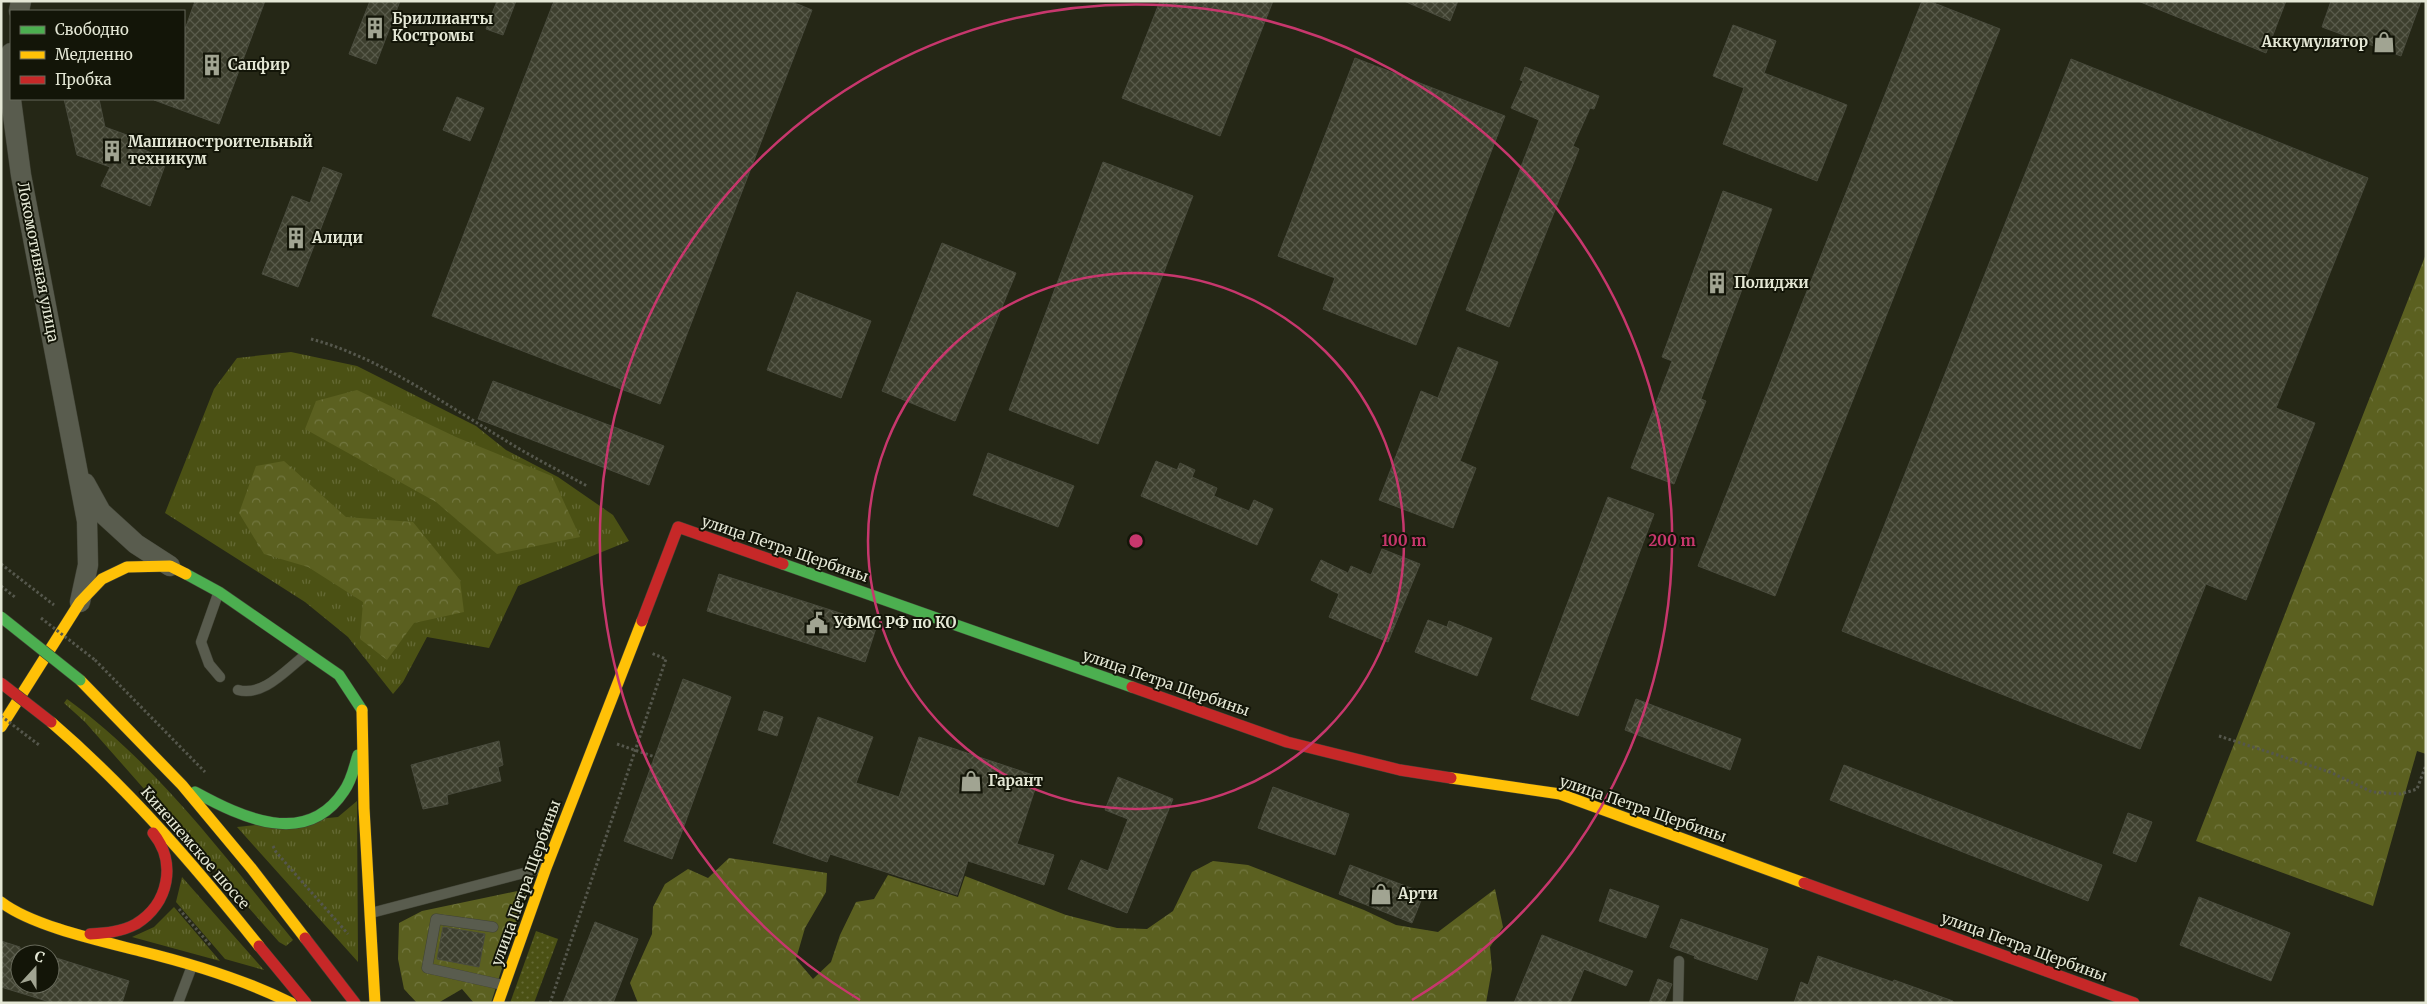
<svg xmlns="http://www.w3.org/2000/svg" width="2427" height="1004" viewBox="0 0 2427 1004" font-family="Merriweather,serif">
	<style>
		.grass { fill: url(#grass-tufts) }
		.forest { fill: url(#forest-crowns) }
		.park { fill: url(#park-dots) }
		.building { fill: url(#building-cross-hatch); stroke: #494b3d }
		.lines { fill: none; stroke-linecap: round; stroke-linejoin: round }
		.lane-casing { stroke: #414336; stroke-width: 11 }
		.street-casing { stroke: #414336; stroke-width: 21 }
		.fast-casing { stroke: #414336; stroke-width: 12 }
		.slow-casing { stroke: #414336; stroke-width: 12 }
		.jam-casing { stroke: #414336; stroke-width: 12 }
		.path { stroke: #55574c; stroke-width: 3; stroke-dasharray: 2.5 2.5; stroke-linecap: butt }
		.lane { stroke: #595c4e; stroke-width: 10 }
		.street { stroke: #595c4e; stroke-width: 20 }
		.fast { stroke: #4caf50; stroke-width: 11 }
		.slow { stroke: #ffc107; stroke-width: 11 }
		.jam { stroke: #c62828; stroke-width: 11 }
		.fast-bridge-casing { stroke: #414336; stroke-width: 12; stroke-linecap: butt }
		.jam-bridge-casing { stroke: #414336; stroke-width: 12; stroke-linecap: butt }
		.path-bridge { stroke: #55574c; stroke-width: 3; stroke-dasharray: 2.5 2.5; stroke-linecap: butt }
		.fast-bridge { stroke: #4caf50; stroke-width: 11 }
		.jam-bridge { stroke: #c62828; stroke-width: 11 }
		.ring { fill: none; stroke: #c7376d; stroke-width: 2.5 }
		.labels { text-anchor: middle; stroke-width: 4; stroke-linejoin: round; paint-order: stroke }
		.poi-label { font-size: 15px; font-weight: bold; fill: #e4e7d5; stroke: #131508; text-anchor: start }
		.street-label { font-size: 15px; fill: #e4e7d5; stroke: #131508 }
		.centre { fill: #c7376d; stroke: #131508; stroke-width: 2.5 }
		.ring-label { font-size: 15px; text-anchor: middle; font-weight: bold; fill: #c7376d; stroke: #131508; stroke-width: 4; stroke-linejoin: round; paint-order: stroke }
	</style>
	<defs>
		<pattern id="grass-tufts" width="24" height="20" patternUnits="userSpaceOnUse" patternTransform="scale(1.25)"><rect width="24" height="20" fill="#4b5114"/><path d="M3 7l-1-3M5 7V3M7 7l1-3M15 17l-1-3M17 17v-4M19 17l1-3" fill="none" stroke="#656a35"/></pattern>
		<pattern id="forest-crowns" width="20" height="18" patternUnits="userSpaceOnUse" patternTransform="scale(1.25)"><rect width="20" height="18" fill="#5b6020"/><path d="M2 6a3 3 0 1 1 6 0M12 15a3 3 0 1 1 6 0" fill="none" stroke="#727740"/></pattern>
		<pattern id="park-dots" width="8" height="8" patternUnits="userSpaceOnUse" patternTransform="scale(1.25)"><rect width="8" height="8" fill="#4b5114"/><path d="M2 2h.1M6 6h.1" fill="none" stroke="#656a35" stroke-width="1.8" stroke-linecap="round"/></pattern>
		<pattern id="building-cross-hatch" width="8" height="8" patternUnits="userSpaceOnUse" patternTransform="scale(1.25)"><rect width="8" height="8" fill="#3d3f2e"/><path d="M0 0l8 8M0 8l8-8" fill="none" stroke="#595b4b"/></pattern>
	</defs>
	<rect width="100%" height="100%" fill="#252716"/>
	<path class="grass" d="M 291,352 L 357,366 L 476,426 L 506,450 L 558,477 L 613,515 L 629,541 L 518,586 L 489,648 L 427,637 L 403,682 L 393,694 L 348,637 L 305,602 L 165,513 L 214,389 L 237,358 Z
		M 67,699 C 157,764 224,856 293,940 L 286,946 L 279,942 L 85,722 L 64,703 Z
		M 357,801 L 358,962 L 237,827 L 338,817 Z
		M 182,877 L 264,970 L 225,959 L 176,902 Z
		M 174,907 L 220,961 L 132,937 L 154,927 Z"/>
	<path class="forest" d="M 2426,254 L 2426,754 L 2417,751 L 2373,906 L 2196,841 Z
		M 357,390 L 456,437 L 552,476 L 580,537 L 497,554 L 436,502 L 305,429 L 316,401 Z
		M 284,461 L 346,517 L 413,522 L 460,580 L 464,612 L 414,623 L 387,660 L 360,639 L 363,602 L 308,567 L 264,554 L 239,513 L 256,466 Z
		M 729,858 L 827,873 L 826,892 L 805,928 L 796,959 L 813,979 L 831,962 L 840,935 L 856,902 L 874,899 L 888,875 L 958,897 L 965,876 L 1066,915 L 1117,928 L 1147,929 L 1173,911 L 1192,872 L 1213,861 L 1248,865 L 1364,910 L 1396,925 L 1438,932 L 1495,889 L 1503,927 L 1490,947 L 1492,969 L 1486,1003 L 638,1003 L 630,983 L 652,934 L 653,907 L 665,884 L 688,869 L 708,878 Z
		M 527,889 L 491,1003 L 474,1003 L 462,989 L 438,1003 L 417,1003 L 404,989 L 398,959 L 399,923 L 422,911 Z"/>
	<path class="park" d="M 536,931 L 558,939 L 534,1003 L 510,1003 Z"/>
	<path class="building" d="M 195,1 L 265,1 L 219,124 L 154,100 L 184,99 L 184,32 Z
		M 370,1 L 400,1 L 376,64 L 349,54 Z
		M 497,1 L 516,1 L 503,35 L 486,29 Z
		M 554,1 L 790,1 L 812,10 L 660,404 L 432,316 Z
		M 1160,1 L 1273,1 L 1220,136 L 1122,98 Z
		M 1404,1 L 1458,1 L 1450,21 Z
		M 1922,1 L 1929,1 L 2000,29 L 1775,596 L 1698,566 Z
		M 2138,1 L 2286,1 L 2266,53 Z
		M 2331,1 L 2421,1 L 2401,56 L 2322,27 Z
		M 1733,25 L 1776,41 L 1764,73 L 1847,105 L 1817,181 L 1723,144 L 1744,88 L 1713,76 Z
		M 1355,58 L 1505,116 L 1416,345 L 1323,309 L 1335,278 L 1278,256 Z
		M 2071,59 L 2368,178 L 2276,408 L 2315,423 L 2246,600 L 2206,584 L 2140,749 L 1842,631 Z
		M 1525,67 L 1599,96 L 1594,109 L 1590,108 L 1573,146 L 1579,149 L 1509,327 L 1466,310 L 1539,120 L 1511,108 L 1523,81 L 1520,80 Z
		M 457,97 L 484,108 L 470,141 L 443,130 Z
		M 64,99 L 99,99 L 105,127 L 135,138 L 140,148 L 167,160 L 150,206 L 101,186 L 110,167 L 77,155 Z
		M 1103,162 L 1193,196 L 1098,444 L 1009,410 Z
		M 323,167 L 342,174 L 298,287 L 262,274 L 292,196 L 310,203 Z
		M 1723,191 L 1772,209 L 1701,399 L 1706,401 L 1674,484 L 1631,468 L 1672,361 L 1662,357 Z
		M 942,243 L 1016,273 L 955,421 L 882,391 Z
		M 797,292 L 871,321 L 841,398 L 767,370 Z
		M 1458,347 L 1498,362 L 1460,461 L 1476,468 L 1453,528 L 1379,500 L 1421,391 L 1438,398 Z
		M 493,381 L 664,446 L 649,485 L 478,419 Z
		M 988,453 L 1074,486 L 1058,527 L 973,495 Z
		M 1156,461 L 1177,470 L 1180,463 L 1195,470 L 1192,477 L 1217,488 L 1214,496 L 1249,511 L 1254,500 L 1273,509 L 1257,545 L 1141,496 Z
		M 1608,497 L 1654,514 L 1578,716 L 1531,699 Z
		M 1382,549 L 1420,564 L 1388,642 L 1329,617 L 1339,594 L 1311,580 L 1321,560 L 1348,573 L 1351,566 L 1371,575 Z
		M 719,574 L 877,625 L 865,662 L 707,611 Z
		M 1428,620 L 1447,627 L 1449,621 L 1492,638 L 1477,676 L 1415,652 Z
		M 683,679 L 731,697 L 672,859 L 624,841 Z
		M 1636,699 L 1741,739 L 1730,770 L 1625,730 Z
		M 764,711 L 783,717 L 777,736 L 758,730 Z
		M 818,717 L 873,737 L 856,783 L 899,797 L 919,737 L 1039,777 L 1017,844 L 1054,855 L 1044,885 L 968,861 L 957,895 L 830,854 L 827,862 L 773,843 Z
		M 499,741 L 503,765 L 498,767 L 501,781 L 447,795 L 448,804 L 423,809 L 411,765 Z
		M 1844,765 L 2102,865 L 2088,901 L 1830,800 Z
		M 1118,777 L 1173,799 L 1127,913 L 1068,889 L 1081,860 L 1108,871 L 1128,819 L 1105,810 Z
		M 1273,787 L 1349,814 L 1335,855 L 1258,828 Z
		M 2128,813 L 2152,822 L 2136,862 L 2113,853 Z
		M 1350,865 L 1424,893 L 1412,923 L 1339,894 Z
		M 1610,889 L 1659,906 L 1646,938 L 1599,921 Z
		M 2199,897 L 2290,933 L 2271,981 L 2180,945 Z
		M 1681,919 L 1768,949 L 1757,980 L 1694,958 L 1695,956 L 1670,947 Z
		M 595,922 L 638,939 L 613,1003 L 563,1003 Z
		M 443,927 L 485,934 L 479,967 L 437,959 Z
		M 1542,935 L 1633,971 L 1626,986 L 1584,969 L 1570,1003 L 1514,1003 Z
		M 1,941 L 20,947 L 20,984 L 50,984 L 50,956 L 129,981 L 122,1003 L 53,1003 L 1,987 Z
		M 1818,956 L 1893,982 L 1894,980 L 1953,1001 L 1953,1003 L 1794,1003 L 1801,982 L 1808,985 Z
		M 1658,979 L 1672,984 L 1664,1003 L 1649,1003 Z"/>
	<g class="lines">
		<g class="lane-casing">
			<path id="lane" d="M 218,594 L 201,642 L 209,664 L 220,677
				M 238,690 C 265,697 287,668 308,653
				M 371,913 L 543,868
				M 493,927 L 436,919 L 427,968 L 503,985
				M 178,1003 L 192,966
				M 1678,1003 L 1679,961"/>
		</g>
		<g class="street-casing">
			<path id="street" d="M 19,11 L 21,1
				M 11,53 L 11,100 L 21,175 L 87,521 L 88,565 L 80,602
				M 85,483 L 101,512 L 136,544 L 170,566"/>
		</g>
		<g class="fast-casing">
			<path id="fast" d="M 783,564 L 1132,687
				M 186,574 L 219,592 L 339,675 L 362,710
				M 195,792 C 241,817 306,849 344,791 C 352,780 354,767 358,755"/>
		</g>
		<g class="slow-casing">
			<path id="slow" d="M 80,680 L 182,785 L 252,869 L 305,938
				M 362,710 L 364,808 L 375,1003
				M 51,722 C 129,789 195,866 259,946
				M 1,727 L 80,602 L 102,579 L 127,567 L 170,566 L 186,574
				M 1451,778 L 1560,794 L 1804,883
				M 1,902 C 32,926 101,941 140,951 C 193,964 243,979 291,1003
				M 498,1003 L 546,868 L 642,621"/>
		</g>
		<g class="jam-casing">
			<path id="jam" d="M 642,621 L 678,527 L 783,564
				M 1132,687 L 1287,742 L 1400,770 L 1451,778
				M 1804,883 L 2134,1003
				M 90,934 C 106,933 121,932 136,924 C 169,904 177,862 153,833
				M 305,938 L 355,1003
				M 259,946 L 306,1003"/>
		</g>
		<path class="path" d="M 311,339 C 376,356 442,402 500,437 C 528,455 558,470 587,486
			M 1,564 L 54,605
			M 95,660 L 205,772
			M 2219,736 L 2330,772 L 2372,792 L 2401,794 L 2417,789 L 2426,765
			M 617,744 L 655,757
			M 273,846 L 276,852 L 348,934
			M 179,909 L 211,946
			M 550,1003 L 666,659 L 651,653"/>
		<use href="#lane" class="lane"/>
		<use href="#street" class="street"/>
		<use href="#fast" class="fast"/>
		<use href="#slow" class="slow"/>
		<use href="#jam" class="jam"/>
		<g class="fast-bridge-casing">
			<path id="fast-bridge" d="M 1,617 L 80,680"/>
		</g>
		<g class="jam-bridge-casing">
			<path id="jam-bridge" d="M 1,683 L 51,722"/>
		</g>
		<path class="path-bridge" d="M 1,586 L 16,598
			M 41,618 L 95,660
			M 1,716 L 39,745"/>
		<use href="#fast-bridge" class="fast-bridge"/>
		<use href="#jam-bridge" class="jam-bridge"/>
	</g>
	<g class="ring">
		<circle cx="1136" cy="541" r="268"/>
		<path d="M860 1000A536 536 0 1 1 1412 1000"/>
	</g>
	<defs>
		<g id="building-bare" transform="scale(1.725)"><path d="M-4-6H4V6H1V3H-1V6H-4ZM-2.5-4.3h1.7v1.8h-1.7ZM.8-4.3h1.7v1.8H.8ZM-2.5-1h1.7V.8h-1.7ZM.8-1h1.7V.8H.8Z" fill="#a1a492" stroke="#131508" stroke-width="2.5" paint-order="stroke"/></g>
		<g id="shop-bare" transform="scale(1.725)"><path d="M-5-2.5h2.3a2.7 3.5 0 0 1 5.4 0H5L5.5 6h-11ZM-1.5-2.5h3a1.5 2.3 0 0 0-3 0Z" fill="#a1a492" stroke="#131508" stroke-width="2.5" paint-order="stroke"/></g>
		<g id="civic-bare" transform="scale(1.725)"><path d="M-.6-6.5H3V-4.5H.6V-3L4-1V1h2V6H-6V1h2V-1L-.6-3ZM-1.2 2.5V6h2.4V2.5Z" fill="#a1a492" stroke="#131508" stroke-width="2.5" paint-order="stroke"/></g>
	</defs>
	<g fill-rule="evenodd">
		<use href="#building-bare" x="375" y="28"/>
		<use href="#shop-bare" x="2384" y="42"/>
		<use href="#building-bare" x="212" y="65"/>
		<use href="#building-bare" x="112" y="151"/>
		<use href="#building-bare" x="296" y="238"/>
		<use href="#building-bare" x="1717" y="283"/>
		<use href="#civic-bare" x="817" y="623"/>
		<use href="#shop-bare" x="971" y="781"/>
		<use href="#shop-bare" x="1381" y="894"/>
	</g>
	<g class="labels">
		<g class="poi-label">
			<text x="392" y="24">Бриллианты<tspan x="392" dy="17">Костромы</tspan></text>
			<text x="2368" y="47" text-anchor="end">Аккумулятор</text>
			<text x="228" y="70">Сапфир</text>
			<text x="128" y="147">Машиностроительный<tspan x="128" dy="17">техникум</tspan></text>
			<text x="312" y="243">Алиди</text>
			<text x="1734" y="288">Полиджи</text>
			<text x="834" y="628">УФМС РФ по КО</text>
			<text x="988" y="786">Гарант</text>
			<text x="1398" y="899">Арти</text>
		</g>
		<g class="street-label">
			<text transform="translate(38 262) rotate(79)" y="5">Локомотивная улица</text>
			<text transform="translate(785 549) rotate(19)" y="5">улица Петра Щербины</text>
			<text transform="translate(1166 683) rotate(19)" y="5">улица Петра Щербины</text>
			<text transform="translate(1643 809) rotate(19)" y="5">улица Петра Щербины</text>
			<text transform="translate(195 848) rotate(49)" y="5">Кинешемское шоссе</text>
			<text transform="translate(526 883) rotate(-70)" y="5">улица Петра Щербины</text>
			<text transform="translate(2024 947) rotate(20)" y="5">улица Петра Щербины</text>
		</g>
	</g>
	<circle cx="1136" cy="541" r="8" class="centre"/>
	<g class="ring-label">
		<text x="1404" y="546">100 m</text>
		<text x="1672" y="546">200 m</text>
	</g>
	<rect width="2427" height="1004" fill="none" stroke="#e4e7d5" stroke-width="5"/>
	<rect x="10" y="10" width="175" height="90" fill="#131508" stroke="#67695a"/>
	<rect x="20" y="26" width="25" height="8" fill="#4caf50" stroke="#67695a"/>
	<text x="55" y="35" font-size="15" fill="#e4e7d5">Свободно</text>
	<rect x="20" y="51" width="25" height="8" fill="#ffc107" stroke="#67695a"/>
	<text x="55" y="60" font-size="15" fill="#e4e7d5">Медленно</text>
	<rect x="20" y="76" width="25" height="8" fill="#c62828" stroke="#67695a"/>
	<text x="55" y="85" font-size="15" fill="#e4e7d5">Пробка</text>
	<g transform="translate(35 969) rotate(21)"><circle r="24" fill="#131508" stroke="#67695a"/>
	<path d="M0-4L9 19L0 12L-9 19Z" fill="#a1a492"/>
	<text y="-8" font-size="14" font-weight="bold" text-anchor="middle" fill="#e4e7d5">С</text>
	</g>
</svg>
